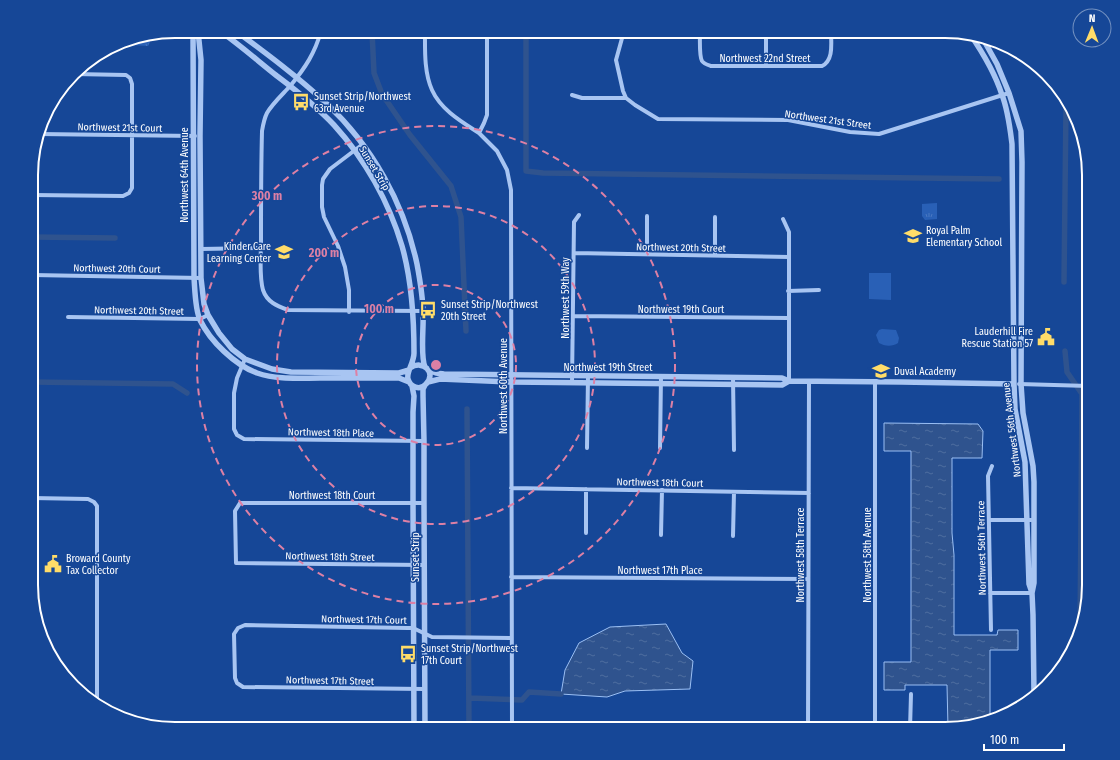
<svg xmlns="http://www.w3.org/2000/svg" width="1120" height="760" viewBox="0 0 1120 760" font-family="'Fira Sans Condensed',sans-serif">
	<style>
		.green { fill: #2960b6 }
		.park { fill: url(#park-tufts) }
		.water { fill: url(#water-ripples); stroke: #9abff4 }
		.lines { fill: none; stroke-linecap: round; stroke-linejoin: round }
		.canal { stroke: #2f538e; stroke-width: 5.5 }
		.minor { stroke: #a8c5f2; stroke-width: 4 }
		.tertiary { stroke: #a8c5f2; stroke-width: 5.5 }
		.ring { fill: none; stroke: #dd80a5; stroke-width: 2; stroke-dasharray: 7 5 }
		.labels { text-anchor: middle; stroke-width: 3; stroke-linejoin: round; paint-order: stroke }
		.street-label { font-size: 10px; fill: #fff; stroke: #164797 }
		.poi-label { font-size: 10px; fill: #fff; stroke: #164797; text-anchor: start }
		.rim { fill: none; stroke: #fff; stroke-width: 2 }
		.centre { fill: #dd80a5; stroke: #164797; stroke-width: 2 }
		.ring-label { font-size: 12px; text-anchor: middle; font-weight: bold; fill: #dd80a5; stroke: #164797; stroke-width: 3; stroke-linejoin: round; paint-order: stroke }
	</style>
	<defs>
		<pattern id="park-tufts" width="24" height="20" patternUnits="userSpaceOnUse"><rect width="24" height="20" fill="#2960b6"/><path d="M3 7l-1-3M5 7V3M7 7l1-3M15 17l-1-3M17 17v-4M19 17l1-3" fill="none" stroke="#4978c1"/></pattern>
		<pattern id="water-ripples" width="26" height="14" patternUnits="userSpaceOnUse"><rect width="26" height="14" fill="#2f538e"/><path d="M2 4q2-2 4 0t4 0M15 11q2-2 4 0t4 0" fill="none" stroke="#4e6d9f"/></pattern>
	</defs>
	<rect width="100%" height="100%" fill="#164797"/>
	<path class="green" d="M 869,273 L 891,273 L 891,300 L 869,299 Z
		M 882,329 L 896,330 L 899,338 L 898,343 C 892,347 884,346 879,343 L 876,335 L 879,330 Z"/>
	<path class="park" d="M 150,36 L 150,42 L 148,46 L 117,44 L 120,42 Z
		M 937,203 L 937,219 L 925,220 L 922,216 L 922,204 Z"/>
	<path class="water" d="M 884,423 L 978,424 L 983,431 L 982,458 L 952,458 L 952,533 L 954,555 L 954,635 L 997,635 L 998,630 L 1018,630 L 1018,650 L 990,650 L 990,718 L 948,728 L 947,685 L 905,685 L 905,690 L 884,690 L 884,662 L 911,662 L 911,451 L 884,451 Z
		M 666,624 L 682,653 L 693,661 L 690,689 L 625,691 L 607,697 L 561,694 L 565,670 L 579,643 L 610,627 Z"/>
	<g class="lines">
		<path class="canal" d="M 372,31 L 374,73 L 382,94 L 410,135 L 451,186 L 461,217 L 466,331
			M 526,31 L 526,171 L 543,173 L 999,179
			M 32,237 L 115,238
			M 1064,282 L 1066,106 L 1065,98
			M 1065,351 L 1067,372 L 1082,394 L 1080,634
			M 32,382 L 173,384 L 187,393
			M 467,409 L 469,729
			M 470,698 L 522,700 L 529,692 L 561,694"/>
		<path class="minor" d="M 321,31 C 315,53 305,68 291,85 C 284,93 272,104 267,113 C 264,119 263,125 262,131 C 261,168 261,205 261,241 C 261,256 259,276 263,290 C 267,302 277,306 288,310 L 423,311
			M 425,31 C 425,50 424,72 432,90 C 441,110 462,122 479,133
			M 487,31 L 487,115 L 484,123 L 479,133 L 497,151 L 507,170 L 511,190 L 512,729
			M 624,31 L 616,60 L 623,91 L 626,98
			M 700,31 C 700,38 699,56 702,61 C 704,64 708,65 711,66 L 822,66 C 834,60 831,43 831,31
			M 766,31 L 766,66
			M 559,36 L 559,31
			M 572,95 L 582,98 L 626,98 L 635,105 L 658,119 L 788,120 L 850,132 L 879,134 L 1009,93
			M 39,134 L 195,136
			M 32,195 L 123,196 L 129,193 L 132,188 L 132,84 L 130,78 L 126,75 L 74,74
			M 647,216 L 647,254
			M 715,217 L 715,256
			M 783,219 L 789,232 L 789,381
			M 201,249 L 261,248
			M 574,253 L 789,257
			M 32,275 L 201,278
			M 788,291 L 819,290
			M 349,312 L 349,290 L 345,267 L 338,246 L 324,217 L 322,207 L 322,185 L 323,179 L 330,169 L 363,144
			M 573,316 L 788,318
			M 68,317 L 200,319 L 208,315
			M 245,359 L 237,378 L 234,393 L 234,429 L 237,435 L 244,439 L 424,441
			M 733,377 L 734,450
			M 572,383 L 574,222 L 579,215
			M 1019,384 L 1089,386
			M 587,448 L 588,376
			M 660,448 L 661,376
			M 511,488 L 809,493
			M 32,498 L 88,499 L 94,502 L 97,506 L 97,705
			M 424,503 L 240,503 L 235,511 L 236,563 L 424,565
			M 989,520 L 1034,520
			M 586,533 L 586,489
			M 661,535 L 662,490
			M 733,536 L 734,492
			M 511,577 L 808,579
			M 990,593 L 1032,593
			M 991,630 L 988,476 L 992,466
			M 424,689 L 243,687 L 237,683 L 235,678 L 234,634 L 238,628 L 245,625 L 408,628 L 413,628 L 432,637 L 511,638
			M 808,729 L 809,382
			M 875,729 L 875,382
			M 894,729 L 910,729
			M 910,729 L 911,694"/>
		<path class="tertiary" d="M 193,31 L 194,278 C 195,290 195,309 200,320 C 210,341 235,365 257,373 C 277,380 299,378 320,378 C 346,378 373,378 399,378 L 409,382
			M 198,31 L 201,60 L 200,136 L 201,278 L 204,304 L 208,315 L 219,333 L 232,349 L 245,359 L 272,369 L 291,372 L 399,373 L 409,370
			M 220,31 C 240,45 258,61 277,76 C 297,91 317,107 334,125 C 365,159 389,202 402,246 C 412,281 414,317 414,353 C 414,363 406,372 408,379 C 410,387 420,391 426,384 C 437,373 423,359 410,368
			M 236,31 C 267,54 298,77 326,103 C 372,146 404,203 417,264 C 420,280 423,297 423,313 C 424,326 420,356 425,367
			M 970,34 C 983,53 995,73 1002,95 C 1008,110 1010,128 1012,144 L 1014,384 L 1015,409 L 1025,462 L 1026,493 L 1029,584 L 1032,593 L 1033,615 L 1034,694
			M 982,37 L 997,64 L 1009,93 L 1021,131 L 1022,162 L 1021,384 L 1023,413 L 1033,466 L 1034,482 L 1034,583 L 1032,593
			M 199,38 L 201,34 L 206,31
			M 428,370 L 436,373 L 444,374 L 782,378 L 789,381 L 901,382 L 1014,384
			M 428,382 L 440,379 L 511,382 L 782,385 L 789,381
			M 412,386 L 414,396 L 413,412 L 413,503 L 414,729
			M 425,729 L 424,503 L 424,441 L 423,396 L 423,389 L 425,385"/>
	</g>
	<g class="ring">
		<circle cx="436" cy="365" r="80"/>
		<circle cx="436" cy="365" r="159"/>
		<circle cx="436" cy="365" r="239"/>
	</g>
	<defs>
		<g id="bus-bare" transform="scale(1.38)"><path d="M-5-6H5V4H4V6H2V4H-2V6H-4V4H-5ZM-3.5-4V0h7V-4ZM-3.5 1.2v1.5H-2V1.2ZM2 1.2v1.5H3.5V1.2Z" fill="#ffdc69" stroke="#164797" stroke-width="2.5" paint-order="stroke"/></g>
		<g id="school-bare" transform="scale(1.38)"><path d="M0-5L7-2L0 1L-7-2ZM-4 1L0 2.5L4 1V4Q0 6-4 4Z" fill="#ffdc69" stroke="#164797" stroke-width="2.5" paint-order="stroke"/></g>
		<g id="civic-bare" transform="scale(1.38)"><path d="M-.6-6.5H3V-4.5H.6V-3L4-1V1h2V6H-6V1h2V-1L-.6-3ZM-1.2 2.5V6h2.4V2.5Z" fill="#ffdc69" stroke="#164797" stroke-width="2.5" paint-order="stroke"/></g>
	</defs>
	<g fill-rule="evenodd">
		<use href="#bus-bare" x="301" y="102"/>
		<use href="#school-bare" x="913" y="236"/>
		<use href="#school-bare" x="284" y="252"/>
		<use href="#bus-bare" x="428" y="310"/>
		<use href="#civic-bare" x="1046" y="337"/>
		<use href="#school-bare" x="881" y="371"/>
		<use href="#civic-bare" x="53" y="564"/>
		<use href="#bus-bare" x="408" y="654"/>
	</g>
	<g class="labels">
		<g class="street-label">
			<text x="765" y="62">Northwest 22nd Street</text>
			<text transform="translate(828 119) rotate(8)" y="4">Northwest 21st Street</text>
			<text transform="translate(120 127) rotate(1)" y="4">Northwest 21st Court</text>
			<text transform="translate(375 168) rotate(59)" y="4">Sunset Strip</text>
			<text transform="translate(184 175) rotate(-90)" y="4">Northwest 64th Avenue</text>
			<text transform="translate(681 247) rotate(1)" y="4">Northwest 20th Street</text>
			<text transform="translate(117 268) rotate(1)" y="4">Northwest 20th Court</text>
			<text transform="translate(565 298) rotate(-90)" y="4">Northwest 59th Way</text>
			<text x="681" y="313">Northwest 19th Court</text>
			<text transform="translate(139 310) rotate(1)" y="4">Northwest 20th Street</text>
			<text x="608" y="371">Northwest 19th Street</text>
			<text transform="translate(503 386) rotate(-90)" y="4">Northwest 60th Avenue</text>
			<text transform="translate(1011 430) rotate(-97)" y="4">Northwest 56th Avenue</text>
			<text transform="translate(331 432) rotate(1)" y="4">Northwest 18th Place</text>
			<text transform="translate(660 482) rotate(1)" y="4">Northwest 18th Court</text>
			<text x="332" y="499">Northwest 18th Court</text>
			<text transform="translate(981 548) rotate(-91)" y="4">Northwest 56th Terrace</text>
			<text transform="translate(800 555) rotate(-90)" y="4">Northwest 58th Terrace</text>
			<text transform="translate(867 555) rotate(-90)" y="4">Northwest 58th Avenue</text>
			<text transform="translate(330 556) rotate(1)" y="4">Northwest 18th Street</text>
			<text transform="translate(415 557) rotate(-90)" y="4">Sunset Strip</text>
			<text x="660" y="574">Northwest 17th Place</text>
			<text transform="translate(364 619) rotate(1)" y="4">Northwest 17th Court</text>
			<text transform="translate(330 680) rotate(1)" y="4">Northwest 17th Street</text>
		</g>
		<g class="poi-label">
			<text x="314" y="100">Sunset Strip/Northwest<tspan x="314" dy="12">63rd Avenue</tspan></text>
			<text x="926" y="234">Royal Palm<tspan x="926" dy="12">Elementary School</tspan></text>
			<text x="271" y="250" text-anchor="end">Kinder Care<tspan x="271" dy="12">Learning Center</tspan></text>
			<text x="441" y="308">Sunset Strip/Northwest<tspan x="441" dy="12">20th Street</tspan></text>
			<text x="1033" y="335" text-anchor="end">Lauderhill Fire<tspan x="1033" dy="12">Rescue Station 57</tspan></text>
			<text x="894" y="375">Duval Academy</text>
			<text x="66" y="562">Broward County<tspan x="66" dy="12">Tax Collector</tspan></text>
			<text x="421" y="652">Sunset Strip/Northwest<tspan x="421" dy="12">17th Court</tspan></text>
		</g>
	</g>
	<path d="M0 0H1120V760H0ZM175 38H945A137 137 0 0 1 1082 175V585A137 137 0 0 1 945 722H175A137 137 0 0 1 38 585V175A137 137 0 0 1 175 38Z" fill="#164797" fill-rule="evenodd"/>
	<path class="rim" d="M175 38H945A137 137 0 0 1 1082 175V585A137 137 0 0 1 945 722H175A137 137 0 0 1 38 585V175A137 137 0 0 1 175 38Z"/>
	<circle cx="436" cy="365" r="6" class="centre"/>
	<g class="ring-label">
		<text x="267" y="200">300 m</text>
		<text x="324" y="257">200 m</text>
		<text x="379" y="313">100 m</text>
	</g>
	<g transform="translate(1092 28) rotate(1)"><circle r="19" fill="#164797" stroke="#7391c1"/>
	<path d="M0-3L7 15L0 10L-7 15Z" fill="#ffdc69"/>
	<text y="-6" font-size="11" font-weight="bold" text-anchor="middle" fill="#ffffff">N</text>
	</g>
	<path d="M984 744v6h80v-6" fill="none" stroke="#ffffff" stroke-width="2"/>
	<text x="990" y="744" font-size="12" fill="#ffffff" stroke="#164797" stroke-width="3" paint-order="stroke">100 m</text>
</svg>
